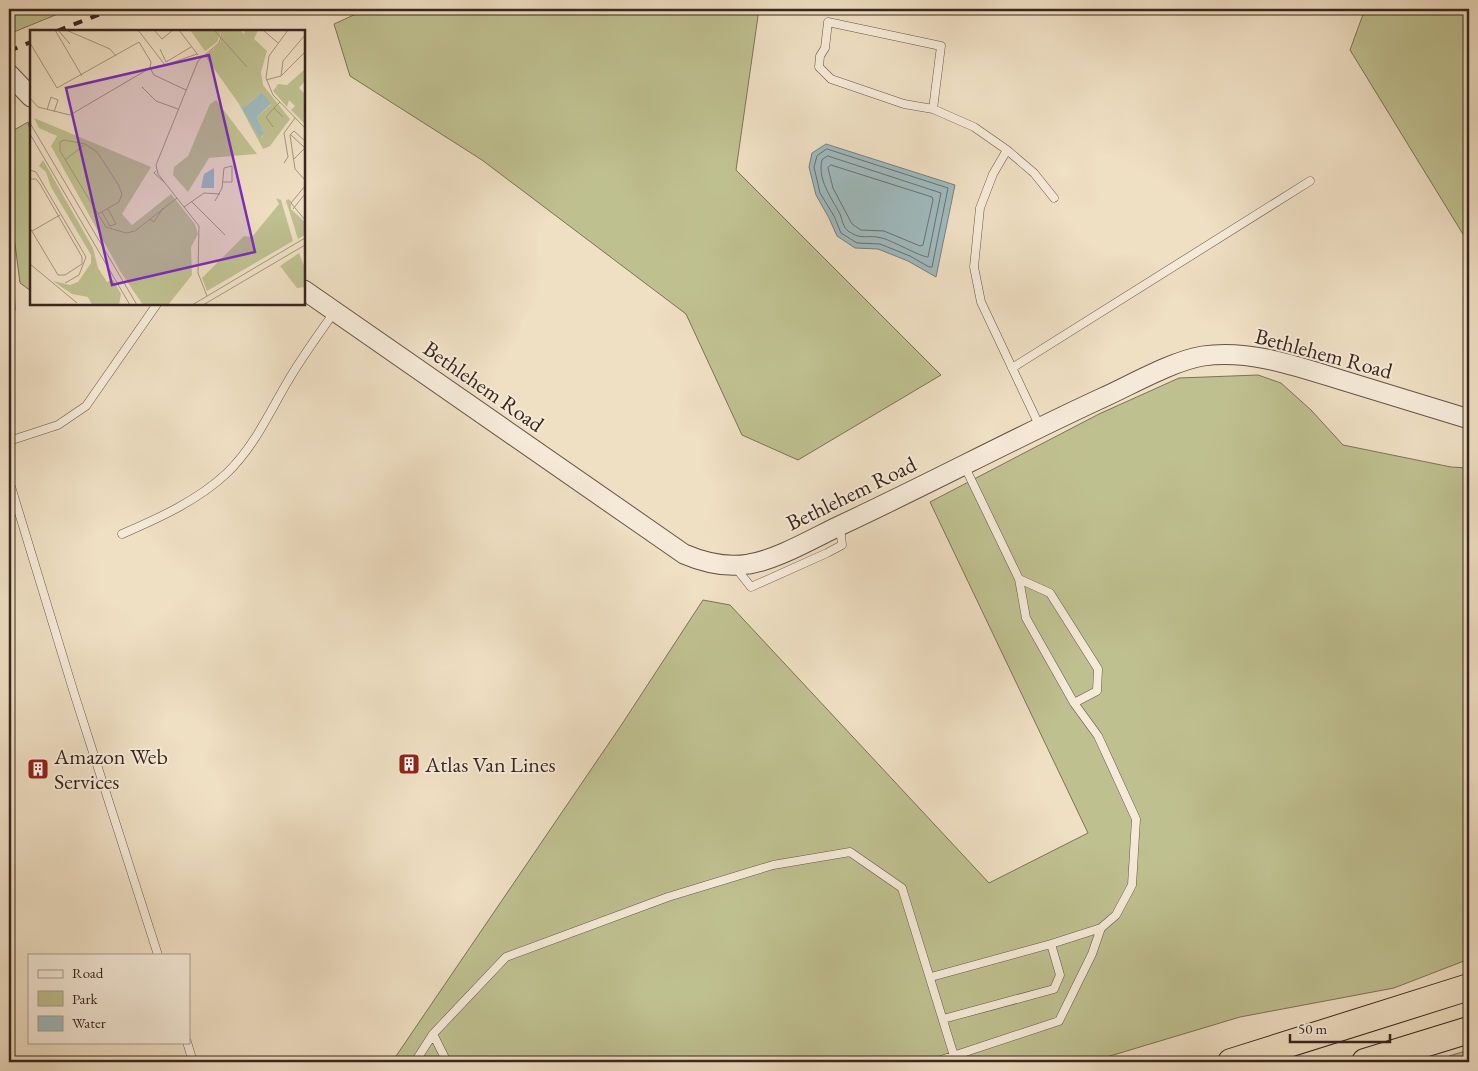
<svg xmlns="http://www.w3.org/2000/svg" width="1478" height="1071" viewBox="0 0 1478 1071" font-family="'EB Garamond',serif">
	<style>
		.green { fill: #bfc090; stroke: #7c7357 }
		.water { fill: #9fbabe; stroke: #767f7e }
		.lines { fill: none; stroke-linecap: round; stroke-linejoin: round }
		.shore { stroke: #6c706e; stroke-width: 1 }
		.service-casing { stroke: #665447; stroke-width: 9 }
		.tertiary-casing { stroke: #665447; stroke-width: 21 }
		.motorway-casing { stroke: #38261e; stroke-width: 28 }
		.service { stroke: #f5ead8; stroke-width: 8 }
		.tertiary { stroke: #f5ead8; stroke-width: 19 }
		.motorway { stroke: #efdfc3; stroke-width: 26 }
		.rail { stroke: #38261e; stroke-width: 4; stroke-dasharray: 9 9; stroke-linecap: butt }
		.labels { text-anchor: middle; stroke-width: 4; stroke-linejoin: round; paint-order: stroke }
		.street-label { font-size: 22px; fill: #38261e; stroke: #f5ead8 }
		.poi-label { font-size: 22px; fill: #38261e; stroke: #f5ead8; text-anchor: start }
		.inset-road { fill: none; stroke: #a69581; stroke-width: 1 }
		.view { fill: #7b2cbf; fill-opacity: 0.15; stroke: #7b2cbf; stroke-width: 2.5 }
		.inset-edge { fill: none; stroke: #38261e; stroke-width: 2.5 }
	</style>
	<rect width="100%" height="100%" fill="#efdfc3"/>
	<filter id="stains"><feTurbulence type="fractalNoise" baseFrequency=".004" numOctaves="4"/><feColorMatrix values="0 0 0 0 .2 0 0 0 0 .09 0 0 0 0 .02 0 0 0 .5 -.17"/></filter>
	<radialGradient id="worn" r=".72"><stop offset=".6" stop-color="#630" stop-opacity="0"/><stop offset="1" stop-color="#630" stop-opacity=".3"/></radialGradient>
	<path class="green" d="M 9,9 L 70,9 L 9,34 Z
		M 367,9 L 759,9 L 736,170 L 941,375 L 798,460 L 742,435 L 686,314 L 482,160 L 350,76 L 334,24 Z
		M 1365,9 L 1469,9 L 1469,244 L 1350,50 Z
		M 28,122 L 31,134 L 31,291 L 20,283 L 9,197 L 9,133 Z
		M 1258,375 L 1281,383 L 1311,410 L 1343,445 L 1451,467 L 1469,468 L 1469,959 L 1394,988 L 1240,1017 L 1090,1062 L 392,1062 L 622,724 L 703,600 L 730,605 L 989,883 L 1088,833 L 930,502 L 1099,414 L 1179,378 Z
		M 1469,1050 L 1469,1062 L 1450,1062 L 1449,1056 Z"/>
	<path class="water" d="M 826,144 L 955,185 L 936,277 L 908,261 L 878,249 L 855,248 L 837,236 L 829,218 L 816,195 L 809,167 L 812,153 Z"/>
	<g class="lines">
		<path class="shore" d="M 827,149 L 948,188 L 932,267 L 929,267 L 910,256 L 880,244 L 857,243 L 841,233 L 834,216 L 820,193 L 814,167 L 817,156 Z
			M 828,156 L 941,193 L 928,257 C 921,257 893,241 882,238 C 867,234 862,241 848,231 C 843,227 842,219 840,214 C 831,197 817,179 822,160 Z
			M 831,165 L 932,197 L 933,200 L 923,245 L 920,246 L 884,231 L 861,230 L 852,224 L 833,188 L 828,168 Z"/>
		<g class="service-casing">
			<path id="service" d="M 933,109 L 941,46 L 828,22 L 825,48 L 820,56 L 819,67 L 831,79 L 904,104 L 933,109 L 974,127 L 1007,150 L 1034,173 L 1054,198
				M 1007,150 L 993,174 L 980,208 L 974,267 L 981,302 L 1040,427
				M 9,256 L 11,309 L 9,313
				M 1012,368 L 1310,181
				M 9,441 L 58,425 L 86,406 L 157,304
				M 9,480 L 74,693 L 158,955
				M 122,534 C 159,518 197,501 227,473 C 254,447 269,413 288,381 C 302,357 319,334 335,311
				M 736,568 L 751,587 L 827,553 L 842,545 L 840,526
				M 1019,579 L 1050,593 L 1098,669 L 1097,691 L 1074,703
				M 1051,944 L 1101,928
				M 931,977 L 1051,944 L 1060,975 L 1054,989 L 943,1019
				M 433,1034 L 447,1062
				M 187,1042 L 193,1062
				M 415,1062 L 433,1034 L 506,957 L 668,897 L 773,865 L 850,852 L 902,888 L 954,1056
				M 935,1062 L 1059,1021 L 1092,954 L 1101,928 L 1116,915 L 1132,885 L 1136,819 L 1098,736 L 1074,703 L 1026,618 L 1019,579 L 964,465"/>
		</g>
		<g class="tertiary-casing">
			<path id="tertiary" d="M 9,74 L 31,97
				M 304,290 L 684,554 C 705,563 726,568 749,564 C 776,560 814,538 839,526 C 927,485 1013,439 1102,398 C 1131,385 1172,361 1203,356 C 1252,349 1302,368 1348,382 C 1388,394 1429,407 1469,419"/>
		</g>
		<g class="motorway-casing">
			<path id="motorway" d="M 1231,1062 L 1469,987
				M 1365,1062 L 1469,1030"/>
		</g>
		<use href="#service" class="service"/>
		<use href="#tertiary" class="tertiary"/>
		<use href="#motorway" class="motorway"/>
		<path class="rail" d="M 57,31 L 113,9
			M 9,51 L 31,42"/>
	</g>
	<defs>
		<g id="building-square" transform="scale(1.125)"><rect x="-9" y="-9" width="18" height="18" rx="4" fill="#8f2418" stroke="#f5ead8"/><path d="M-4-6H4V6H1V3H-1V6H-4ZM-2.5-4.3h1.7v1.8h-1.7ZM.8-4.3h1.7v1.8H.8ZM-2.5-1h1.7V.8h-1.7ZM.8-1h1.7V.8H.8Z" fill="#fff"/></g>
	</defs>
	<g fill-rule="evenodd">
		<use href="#building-square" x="409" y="764"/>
		<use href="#building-square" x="38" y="769"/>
	</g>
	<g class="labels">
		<g class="street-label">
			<text transform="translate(1324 353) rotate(15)" y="8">Bethlehem Road</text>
			<text transform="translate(484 386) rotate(35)" y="8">Bethlehem Road</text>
			<text transform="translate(851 493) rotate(-26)" y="8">Bethlehem Road</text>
		</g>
		<g class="poi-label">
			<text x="54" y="764">Amazon Web<tspan x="54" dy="25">Services</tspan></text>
			<text x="425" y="772">Atlas Van Lines</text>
		</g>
	</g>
	<g transform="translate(30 30)">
		<rect width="275" height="275" fill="#efdfc3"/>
		<path d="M 160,0 L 192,0 L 187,12 L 175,21 ZM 194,0 L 210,0 L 214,4 L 215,0 L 228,0 L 224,9 L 237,21 L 231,42 L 233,55 L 260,89 L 240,116 L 233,119 L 209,74 L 175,26 L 190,13 ZM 232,62 L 241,75 L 227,87 L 233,103 L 232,108 L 210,75 L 215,77 ZM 275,39 L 275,51 L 269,58 L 275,64 L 275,94 L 261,80 L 265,76 L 259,70 L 257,77 L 243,61 L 248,54 L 257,55 ZM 186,70 L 227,124 L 179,128 L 158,162 L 143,145 L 144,137 L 158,126 L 180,74 ZM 4,88 L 121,137 L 92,184 L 102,195 L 141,164 L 165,194 L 168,204 L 161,217 L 162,245 L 138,275 L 113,275 L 90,241 L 21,116 L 27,106 L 9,98 ZM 13,130 L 63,218 L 68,238 L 77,252 L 83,250 L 91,264 L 89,275 L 62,275 L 58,267 L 42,264 L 23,251 L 40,255 L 48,252 L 61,233 L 61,225 L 21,157 L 16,142 L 9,136 ZM 246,168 L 251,170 L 263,211 L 177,261 L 172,248 L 214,206 L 222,207 L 249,174 ZM 258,169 L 261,171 L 261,179 L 275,192 L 275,205 L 268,209 L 256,171 ZM 269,223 L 275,238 L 275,257 L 267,258 L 250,236 Z" fill="#bfc090" fill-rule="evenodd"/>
		<path d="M 232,62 L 241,74 L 227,87 L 234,104 L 230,108 L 210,75 L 215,77 ZM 184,138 L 184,158 L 171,158 L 174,144 Z" fill="#9fbabe"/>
		<path class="inset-road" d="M 25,0 L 52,46M 28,0 L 40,14M 36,0 L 80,19 L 86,26M 108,0 L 135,35 L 167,24M 124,0 L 132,9 L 143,0M 149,0 L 168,25M 184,0 L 217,37M 233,0 L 248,13M 258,0 L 239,26 L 236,48 L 243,65 L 275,98M 0,13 L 27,58 L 109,12 L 121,32 L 120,38 L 124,45 L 156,60M 130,19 L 136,32 L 161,17M 251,46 L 275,22M 236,50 L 251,46 L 253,31 L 275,5M 112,57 L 126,71 L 148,79M 0,68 L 8,77 L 40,85 L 120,38M 250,72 L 244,78 L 253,87M 17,80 L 21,67 L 28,70 L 24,82M 0,93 L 107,275M 243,97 L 236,87 L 244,78M 0,104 L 100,275M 261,105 L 275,118M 275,111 L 264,101 L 260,105 L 265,139 L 275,150M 264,129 L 275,118M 35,130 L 54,115M 254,133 L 258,127 L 254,103 L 265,88M 0,140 L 6,142 L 56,227 L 49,245 L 35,253M 126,141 L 124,143 L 135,153M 0,149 L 6,149 L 10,154 L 52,227 L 52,234 L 35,245 L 28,245 L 0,198M 275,156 L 261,173 L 275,190M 161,171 L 195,205M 185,171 L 192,158 L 194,138 L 202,136 L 202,152 L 193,152M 154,177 L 174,163 L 190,164M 263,179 L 275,164M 72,182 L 80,196 L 86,194 L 78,179M 68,184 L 30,121 L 30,112 L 34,110 L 55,114 L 67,122 L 88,154 L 92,164 L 89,172 L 68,184 L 76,197 L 96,203 L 105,201 L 147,168M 119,189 L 124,192 L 133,178M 2,201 L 30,185M 0,234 L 47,273M 177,266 L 168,243 L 169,196 L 128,144 L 126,135 L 168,31 L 189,13 L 193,0M 162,275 L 275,208M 173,275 L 275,215"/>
		<path class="view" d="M 179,25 L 225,222 L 82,255 L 36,58 Z"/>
		<rect width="275" height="275" class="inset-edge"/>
	</g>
	<rect width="1478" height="1071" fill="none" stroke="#efdfc3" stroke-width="30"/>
	<rect x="10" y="10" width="1458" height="1051" fill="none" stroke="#38261e" stroke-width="2.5"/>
	<rect x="15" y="15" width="1448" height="1041" fill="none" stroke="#38261e"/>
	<rect x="28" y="954" width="162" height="90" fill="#f5ead8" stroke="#a99c8e"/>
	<rect x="38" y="970" width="25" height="8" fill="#f5ead8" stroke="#a99c8e"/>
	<text x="72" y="978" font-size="15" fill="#38261e">Road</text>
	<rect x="38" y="991" width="25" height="15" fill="#bfc090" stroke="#a99c8e"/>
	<text x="72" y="1004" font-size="15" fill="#38261e">Park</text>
	<rect x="38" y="1016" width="25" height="15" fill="#9fbabe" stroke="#a99c8e"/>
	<text x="72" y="1028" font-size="15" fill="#38261e">Water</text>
	<path d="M1290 1034v8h100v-8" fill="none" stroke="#38261e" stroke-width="2.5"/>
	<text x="1298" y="1034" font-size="15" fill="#38261e" stroke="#f5ead8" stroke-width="4" paint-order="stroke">50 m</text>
	<rect width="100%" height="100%" filter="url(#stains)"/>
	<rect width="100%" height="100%" fill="url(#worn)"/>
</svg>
